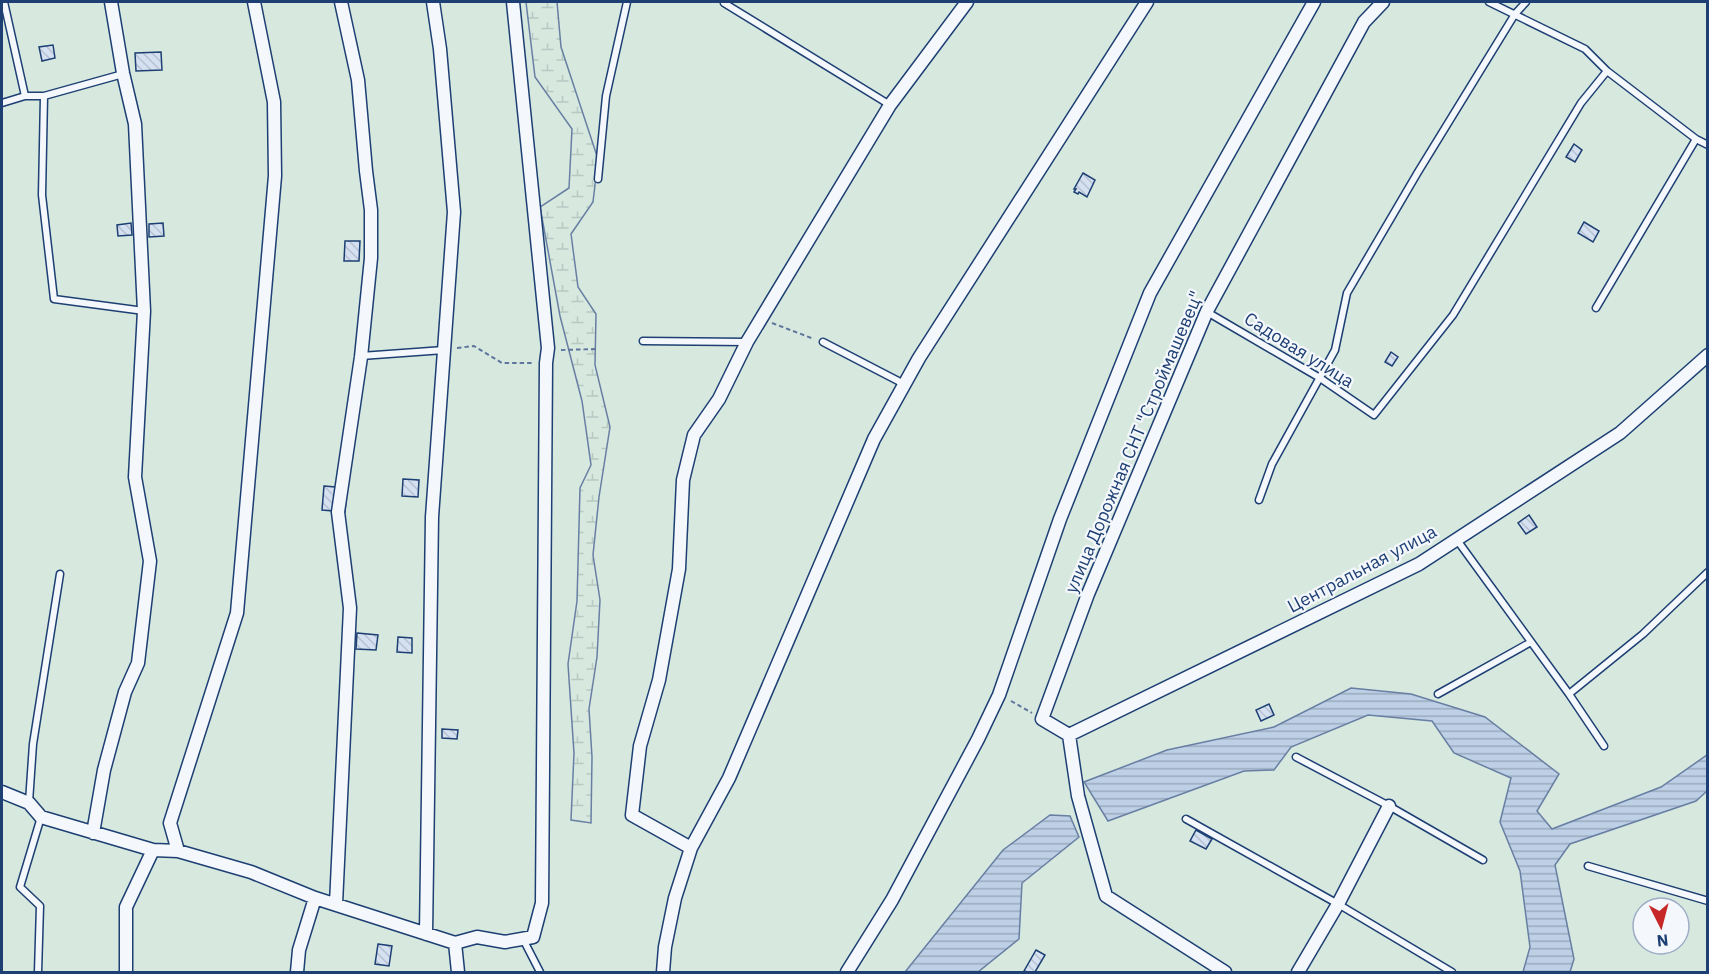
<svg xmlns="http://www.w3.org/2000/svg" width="1709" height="974" viewBox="0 0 1709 974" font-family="'IBM Plex Sans',sans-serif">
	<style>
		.green { fill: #d7e8df; stroke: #687fa3; stroke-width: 1.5; fill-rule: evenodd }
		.wetland { fill: url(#wetland-marsh); stroke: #687fa3; stroke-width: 1.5 }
		.water { fill: url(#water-rules); stroke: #687fa3; stroke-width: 1.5 }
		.building { fill: url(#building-back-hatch); stroke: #1d3f73; stroke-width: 1.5 }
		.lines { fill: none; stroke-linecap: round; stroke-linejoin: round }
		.service-casing { stroke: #1d3f73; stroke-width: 9 }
		.minor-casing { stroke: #1d3f73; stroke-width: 15 }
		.path { stroke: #5e769c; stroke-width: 2; stroke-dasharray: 4.5 3; stroke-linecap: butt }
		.service { stroke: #f4f7fb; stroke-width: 6 }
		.minor { stroke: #f4f7fb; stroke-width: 12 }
		.labels { text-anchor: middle; stroke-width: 4.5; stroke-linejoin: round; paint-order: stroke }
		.street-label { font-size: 18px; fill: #1d3f73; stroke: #f4f7fb }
	</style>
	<defs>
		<pattern id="wetland-marsh" width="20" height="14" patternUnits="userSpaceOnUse" patternTransform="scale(1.5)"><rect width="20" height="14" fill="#d7e8df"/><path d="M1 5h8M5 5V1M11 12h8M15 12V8" fill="none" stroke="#b8c8c3"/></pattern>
		<pattern id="water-rules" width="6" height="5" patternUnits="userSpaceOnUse" patternTransform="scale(1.5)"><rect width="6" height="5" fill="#bed0e5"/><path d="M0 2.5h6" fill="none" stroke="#9aaabe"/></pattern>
		<pattern id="building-back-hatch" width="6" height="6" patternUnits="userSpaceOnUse" patternTransform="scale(1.5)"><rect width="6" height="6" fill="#d5e0f0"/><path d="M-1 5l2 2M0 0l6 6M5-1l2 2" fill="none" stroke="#b6c1d1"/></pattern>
	</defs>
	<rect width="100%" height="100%" fill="#f4f7fb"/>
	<path class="green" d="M 2,2 L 1707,2 L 1707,972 L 2,972 ZM 1643,908 L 1679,908 L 1679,944 L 1643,944 Z"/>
	<path class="wetland" d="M 526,2 L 557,2 L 561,47 L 598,159 L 593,202 L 571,234 L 578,287 L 596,314 L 595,365 L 610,427 L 599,497 L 593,555 L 600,600 L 597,657 L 589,709 L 592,757 L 591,823 L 571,820 L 574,753 L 568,664 L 577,601 L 580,488 L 591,465 L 582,401 L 560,316 L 540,207 L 569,188 L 572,129 L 535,77 Z"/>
	<path class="water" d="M 1351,688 L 1411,694 L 1485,717 L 1559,774 L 1537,811 L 1552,829 L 1661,787 L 1707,755 L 1707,791 L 1696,801 L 1570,844 L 1555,865 L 1574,959 L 1570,972 L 1523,972 L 1530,947 L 1520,871 L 1500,822 L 1511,778 L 1454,753 L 1432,721 L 1368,715 L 1291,747 L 1274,770 L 1244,771 L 1108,821 L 1084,782 L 1167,750 L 1274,727 Z
		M 1050,815 L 1070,816 L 1079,837 L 1022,883 L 1019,939 L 978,972 L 905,972 L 1003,850 Z"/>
	<path class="building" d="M 53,45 L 55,58 L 42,61 L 39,47 Z
		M 161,52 L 162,70 L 136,71 L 135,53 Z
		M 1574,144 L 1582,150 L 1575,162 L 1566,157 Z
		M 1083,173 L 1095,180 L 1087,197 L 1079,192 L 1078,194 L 1074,192 L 1076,189 L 1074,189 Z
		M 1584,222 L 1599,231 L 1593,242 L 1578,233 Z
		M 131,223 L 132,235 L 118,236 L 117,225 Z
		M 163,223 L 164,236 L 149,237 L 149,224 Z
		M 345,241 L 360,241 L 359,261 L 344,261 Z
		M 1391,352 L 1398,357 L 1392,366 L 1385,362 Z
		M 403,479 L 419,480 L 418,497 L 402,496 Z
		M 324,486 L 347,488 L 345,512 L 322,510 Z
		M 1529,515 L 1537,527 L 1526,534 L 1518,523 Z
		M 357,633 L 378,635 L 376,650 L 356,649 Z
		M 398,637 L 412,638 L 412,653 L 397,652 Z
		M 1269,704 L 1274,715 L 1261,721 L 1256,710 Z
		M 442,729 L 458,730 L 457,739 L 442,738 Z
		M 1196,830 L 1212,839 L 1206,849 L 1190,841 Z
		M 378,944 L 392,946 L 389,966 L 375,964 Z
		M 1036,950 L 1045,955 L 1035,972 L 1028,972 L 1024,971 Z"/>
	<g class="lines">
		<g class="service-casing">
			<path id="service" d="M 4,2 L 25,96
				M 1489,2 L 1585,49 L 1607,71 L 1696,139
				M 724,3 L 890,105
				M 44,96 L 42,195 L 54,299 L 144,311
				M 2,103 L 25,96 L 44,96 L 123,74
				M 598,179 L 606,96 L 627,2
				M 1596,308 L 1696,139 L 1708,145
				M 1207,312 L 1320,378 L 1374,415 L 1453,315 L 1581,103 L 1607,71
				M 643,341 L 747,342
				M 823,342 L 904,384
				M 361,356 L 444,350
				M 1259,500 L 1272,464 L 1335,350 L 1347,293 L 1418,172 L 1515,14 L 1526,2
				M 1457,540 L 1569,694 L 1604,746
				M 1438,694 L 1531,642
				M 1569,694 L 1643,634 L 1708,572
				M 1296,757 L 1389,806 L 1483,860
				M 29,802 L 33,744 L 60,574
				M 1186,819 L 1338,904 L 1452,972
				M 1588,866 L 1708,901
				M 523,939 L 540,972
				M 38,972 L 40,906 L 20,887 L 41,817"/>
		</g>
		<g class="minor-casing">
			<path id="minor" d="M 1069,735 L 1042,719 L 1088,594 L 1207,311 L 1364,22 L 1383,2
				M 2,792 L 29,803 L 41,817 L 153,850 L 178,851 L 251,872 L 315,898 L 455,943 L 477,937 L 505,942 L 533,937 L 542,903 L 546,363 L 548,348 L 513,2
				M 93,833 L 104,770 L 125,692 L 138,663 L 150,561 L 135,477 L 144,311 L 135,124 L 123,73 L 111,2
				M 691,848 L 632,815 L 640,746 L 659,680 L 679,569 L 683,480 L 694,435 L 719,399 L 747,342 L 890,105 L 967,2
				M 178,851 L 170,823 L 237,613 L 275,176 L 274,102 L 254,2
				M 336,904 L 350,608 L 338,512 L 361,357 L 371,258 L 371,210 L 366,171 L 358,80 L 341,2
				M 426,934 L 432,517 L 454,212 L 440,49 L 433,2
				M 455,943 L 458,972
				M 126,972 L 126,907 L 153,850
				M 297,972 L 299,950 L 315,898
				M 663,972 L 665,947 L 675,898 L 691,848 L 729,778 L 874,439 L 919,358 L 1147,2
				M 847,972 L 892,900 L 978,739 L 999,695 L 1060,519 L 1150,293 L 1314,2
				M 1225,972 L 1106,896 L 1078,796 L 1069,735 L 1419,564 L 1620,433 L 1708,355
				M 1298,972 L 1338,904 L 1389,806"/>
		</g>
		<path class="path" d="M 772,323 L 814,339
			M 457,348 L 474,346 L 502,363 L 534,363
			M 561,350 L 597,349
			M 1011,701 L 1032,713"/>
		<use href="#service" class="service"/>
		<use href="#minor" class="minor"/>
	</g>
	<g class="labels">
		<g class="street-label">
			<text transform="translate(1299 350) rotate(32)" y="6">Садовая улица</text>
			<text transform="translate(1134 442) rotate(-67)" y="6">улица Дорожная СНТ "Строймашевец"</text>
			<text transform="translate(1362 569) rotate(-28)" y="6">Центральная улица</text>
		</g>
	</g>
	<rect width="1709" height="974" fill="none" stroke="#1d3f73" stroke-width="6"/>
	<g transform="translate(1661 926) rotate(174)"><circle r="28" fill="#f4f7fb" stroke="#9eadc5" stroke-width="1.5"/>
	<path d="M0-4.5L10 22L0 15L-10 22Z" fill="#c62828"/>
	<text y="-9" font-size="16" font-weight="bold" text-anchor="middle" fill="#1d3f73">N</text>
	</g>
</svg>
